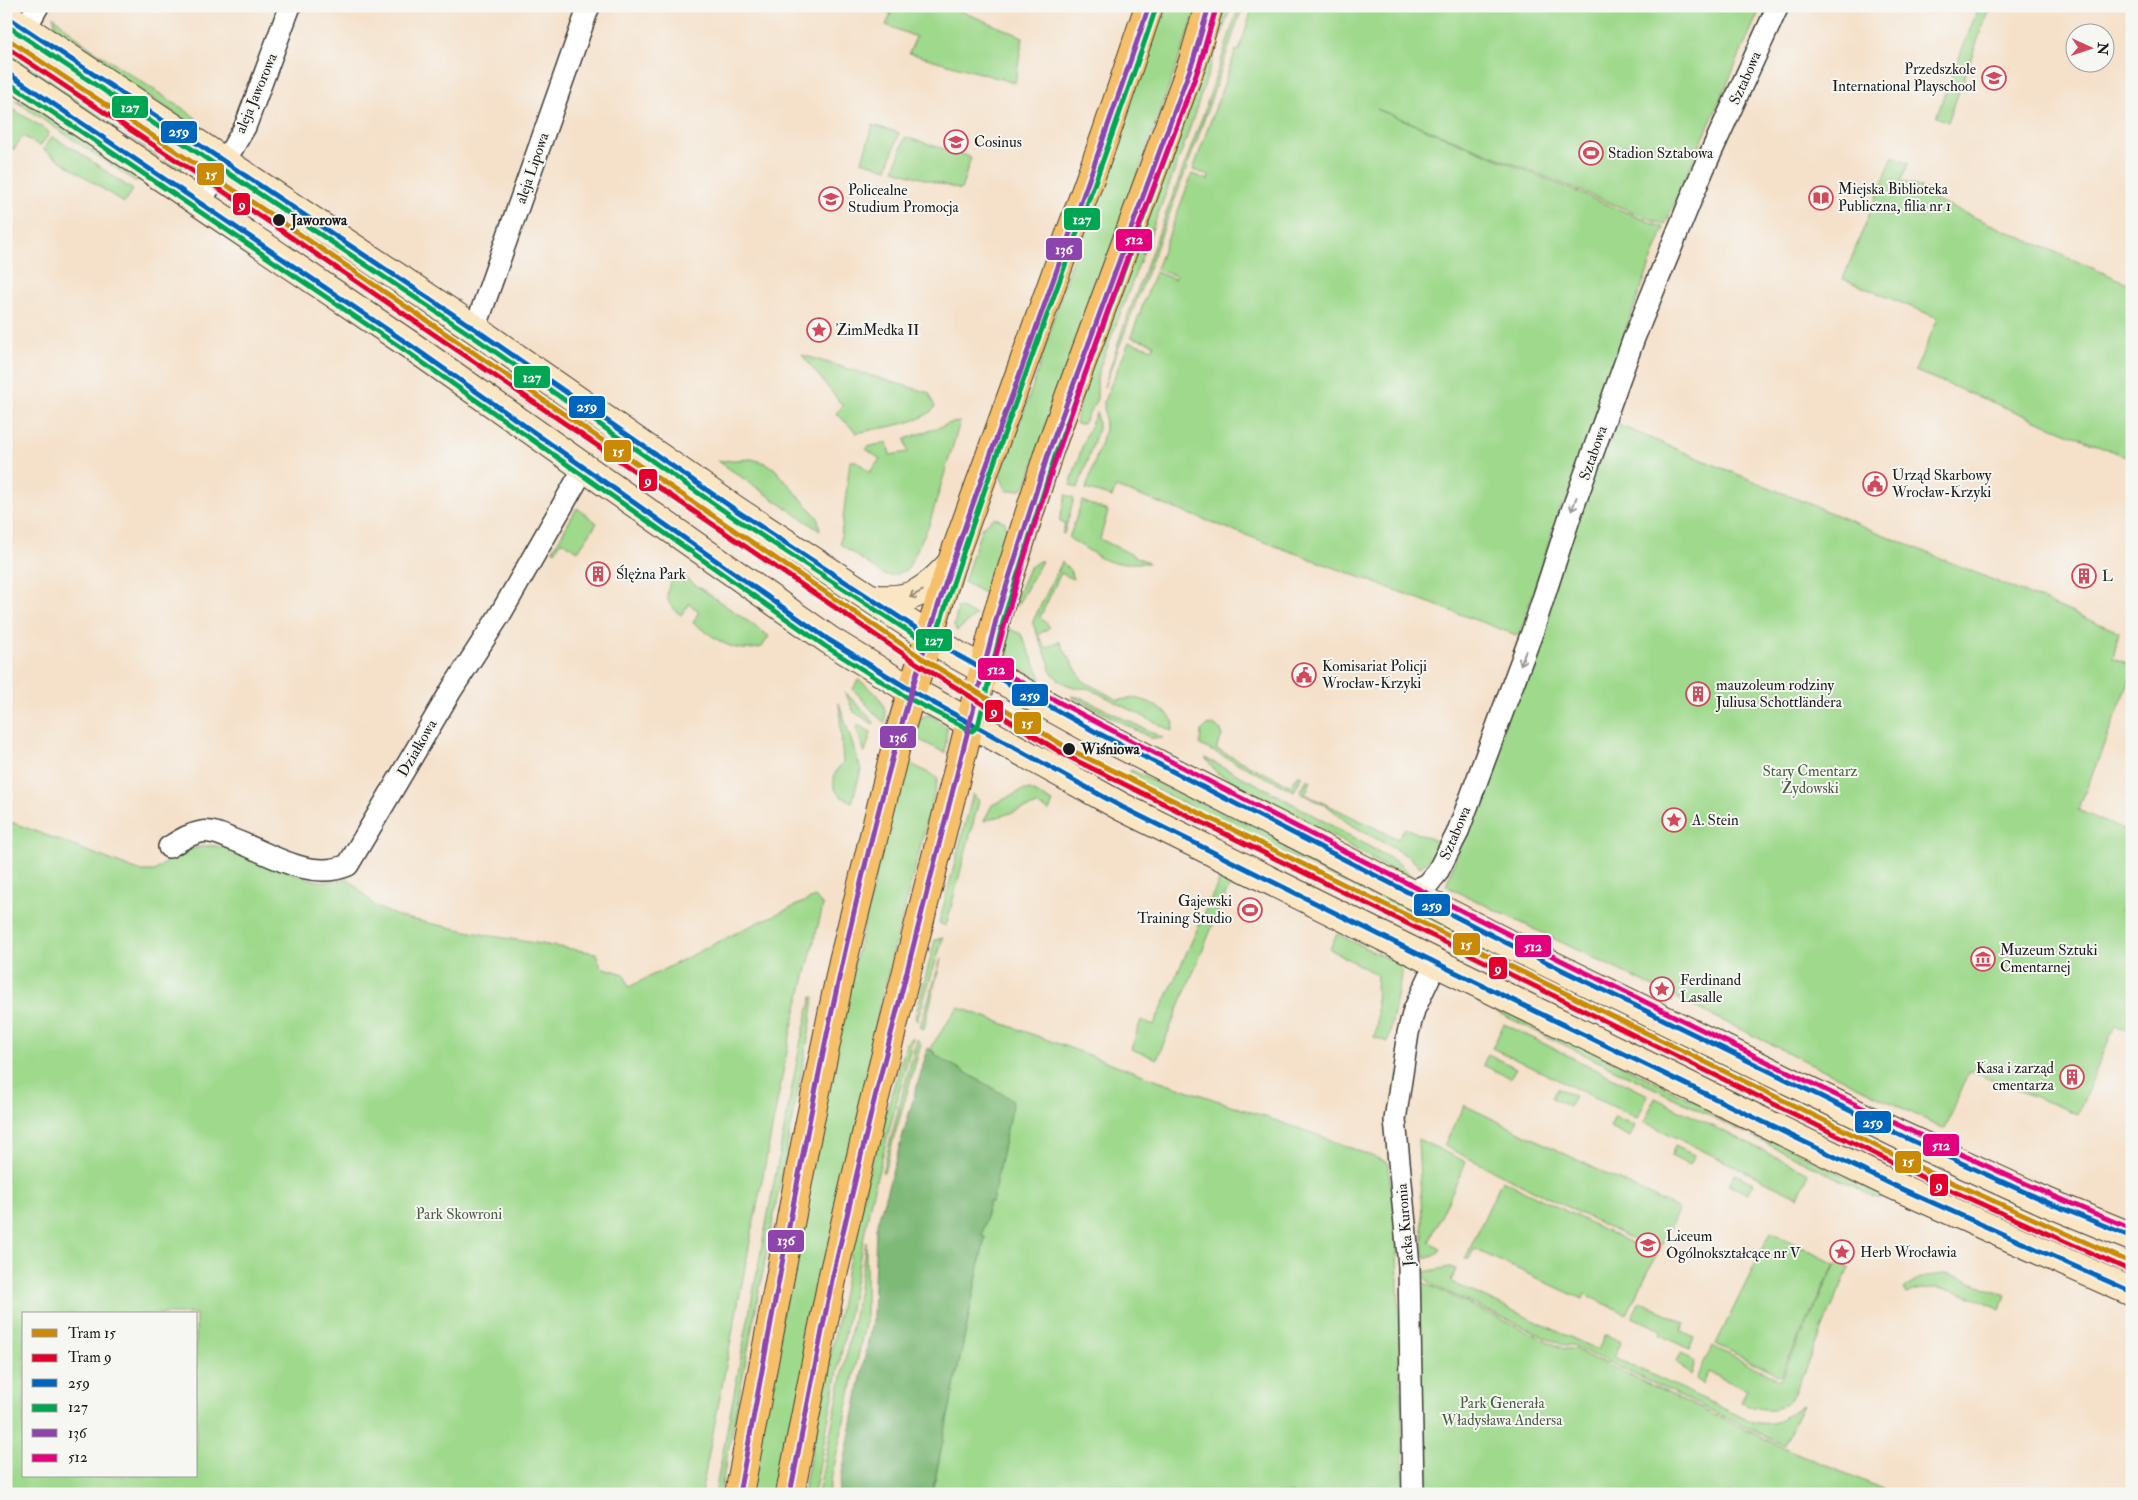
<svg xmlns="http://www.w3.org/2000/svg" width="2138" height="1500" viewBox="0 0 2138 1500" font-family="'IM FELL Double Pica',serif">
  <rect width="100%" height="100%" fill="#f6f6f2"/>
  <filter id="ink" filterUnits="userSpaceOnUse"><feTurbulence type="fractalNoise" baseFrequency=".02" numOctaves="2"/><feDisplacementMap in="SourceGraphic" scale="10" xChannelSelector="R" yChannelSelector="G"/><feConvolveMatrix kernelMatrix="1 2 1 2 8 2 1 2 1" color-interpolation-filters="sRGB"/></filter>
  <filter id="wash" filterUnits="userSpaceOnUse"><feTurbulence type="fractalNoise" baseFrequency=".0096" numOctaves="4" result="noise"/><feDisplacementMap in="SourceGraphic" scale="20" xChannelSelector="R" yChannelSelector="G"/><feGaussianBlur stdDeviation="1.12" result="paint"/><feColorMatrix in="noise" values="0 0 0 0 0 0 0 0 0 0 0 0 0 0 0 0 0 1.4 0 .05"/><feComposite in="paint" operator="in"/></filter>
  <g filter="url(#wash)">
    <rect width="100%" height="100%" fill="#f5e1ca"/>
    <path fill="#9fd98c" stroke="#5e7a54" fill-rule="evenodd" d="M876,6H949L1023,37L1015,83L909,53L916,37L886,25L891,14Z
      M1162,6H1198L1026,485L1020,490L1007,491L1000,476L1034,383L1065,280Z
      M1221,6H1231L1183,148L1100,367L1097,379V399L1083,424H1076L1080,398Z
      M1239,6H1243L1196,143L1104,387L1122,331L1203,115Z
      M1253,6L1761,7L1665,225L1377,109L1664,228C1629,319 1595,410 1567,503L1561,505L1519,636L1116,487L1112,497L1086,489L1105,430L1104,401L1129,342L1153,349L1154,344L1131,337L1155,272L1175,279L1176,276L1156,269L1192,174L1208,180L1209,175L1193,170L1236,50L1239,51Z
      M1979,6H1990L1948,122L1936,117Z
      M53,16L87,46L185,110L196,118V121L193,125L68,43L57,31Z
      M6,32L192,153L191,160L189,158L180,171L53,87L6,59Z
      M14,100L28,103L143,179L135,181Z
      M6,108H11L48,131L49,134L40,146L23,136L14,149L6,148Z
      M873,125L899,133L887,169L862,161Z
      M52,137L77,151L133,190L124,203L43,149Z
      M905,137L971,157L961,190L894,170Z
      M1893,156L1909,163L1901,180L1928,191L1927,197L2132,285V459L1915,371L1938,318L1843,279Z
      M236,183L253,192L237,217C227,206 222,192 236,183Z
      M802,355L929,393L935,407C924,424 876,428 857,433L836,413L843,406Z
      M1097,412L1098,429L1078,488L1070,485L1086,435Z
      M960,422L929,525L907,570L893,575H884L840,544L850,461H856L870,472L880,459L866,449L868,447L887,442L890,455L908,452L905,439L951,423Z
      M1611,422L2119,632L2113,658L2132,665V675L2078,810L2132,834V884L2120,910L2132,916V1032L2115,1025L2078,1114L1969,1071L1945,1129L1446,886Z
      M752,459L768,464L775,469L818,518L820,531L718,461Z
      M1066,495L1074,498L1064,534L1062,533L1065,524L1059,521Z
      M1082,501L1108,511L1100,539L1149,563H1115L1102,559L1069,538Z
      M577,508L597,523L578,551L562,541L555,551L553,550Z
      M994,518L1004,521L1011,535L990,596L964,582L982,527Z
      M1039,561H1042L1017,606L1013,605L1029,568Z
      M1062,562L1070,570L1073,579L1061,573L1040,617L1050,627L1038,635L1046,648L1059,641L1083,681L1118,700L1135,698L1149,702L1168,714L1174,723L1172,731L1088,688C1073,690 1055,681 1049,668L1050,665L1033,624V621Z
      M684,577L769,636L762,647C731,655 718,639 693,623L699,611L689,604L681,615C668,605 663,597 671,582Z
      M958,607L976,615L957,631L954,626Z
      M1007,628L1021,634L1041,678L1039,679C1015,665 1003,658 1007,628Z
      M858,680C873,689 889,703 885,723L876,715L853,689Z
      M845,692L874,722L873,724L854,712Z
      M1071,696L1082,698L1163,738H1151Z
      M839,703L861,770L852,802L840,796C829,784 834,772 843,762Z
      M927,715H931L947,727L945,753L912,736L920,718Z
      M858,725L871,732L865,753L856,728Z
      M1213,725L1221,730L1222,736L1216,749L1291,786L1298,775L1302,776L1294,791L1200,745L1201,731L1207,726Z
      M1205,758L1270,791L1397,862L1414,878L1383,866L1310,822L1217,773Z
      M904,760L938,778L879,1008L865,1090L779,1494H748L832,1055Z
      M1131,770L1173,791L1261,829L1487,943L1483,951L1128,776Z
      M1307,779L1311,781L1305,794L1398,839L1405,828L1441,843L1440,851L1420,867L1409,857L1348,823L1330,808L1300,793Z
      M1023,790H1030L1053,802L1049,811L1038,805L984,821L992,805Z
      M973,794L979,801L946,926L939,923Z
      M6,820L139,871H155C215,818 252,863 314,880C324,883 338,880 349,879L376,907L400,917L486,935L596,953L601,967L624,974L629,987L748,927L815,897L823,906L791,1031L701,1494H6ZM24,1314H196V1476H24Z
      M1223,872L1233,877L1157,1059L1131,1049L1141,1020L1154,1025Z
      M1337,934L1403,966L1388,1042L1374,1037C1381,1014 1374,999 1377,975L1330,949Z
      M943,938L917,1021L915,1017L935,940Z
      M941,959L924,1029L920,1027Z
      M1481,996L1747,1127L1746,1133L1478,1003Z
      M812,997H814L810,1028L720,1494H715L801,1040Z
      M958,1007L1146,1076L1315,1134L1387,1162L1396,1215L1404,1494H932L985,1237L981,1236L989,1202L992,1203L939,1057L930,1048Z
      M1504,1024L1648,1095L1637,1118L1492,1048Z
      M913,1038L871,1200L814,1494H803L853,1242L871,1163L907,1042Z
      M917,1039L921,1044L884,1172H882Z
      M1488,1054L1516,1068L1510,1078L1483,1065Z
      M1557,1088L1575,1096L1569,1107L1552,1098Z
      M1655,1098L1809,1173L1798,1197L1644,1122Z
      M1464,1105L1679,1209L1658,1252L1444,1146Z
      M1615,1116L1635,1126L1630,1137L1610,1127Z
      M1757,1132L1880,1194L1879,1199L1753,1137Z
      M1418,1139L1466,1162L1429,1242L1441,1248C1438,1256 1432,1258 1424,1257Z
      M1675,1146L1694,1155L1689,1165L1671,1156Z
      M1734,1174L1754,1183L1748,1194L1729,1185Z
      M1502,1180L1656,1255L1627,1314L1584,1294L1582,1299L1474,1249L1469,1259H1465Z
      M1771,1232L1835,1264L1780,1376L1716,1344Z
      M866,1242V1320L828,1494H818L856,1307Z
      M1837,1262L1849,1268L1794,1394C1781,1415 1761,1411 1741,1402L1747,1390L1708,1372L1703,1384L1696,1379L1712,1346L1780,1380Z
      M1450,1267L1456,1269L1451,1282L1598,1350L1605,1335L1620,1340L1621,1343L1614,1357L1750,1421C1773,1428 1787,1419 1803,1404L1784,1445L1572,1345L1565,1346L1434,1286L1424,1277V1272Z
      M1945,1274L1956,1276L2006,1296L2001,1309C1969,1295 1940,1279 1906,1294L1904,1290C1915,1279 1929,1275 1945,1274Z
      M1418,1280L1564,1349H1574L1787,1449L1895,1494H1420Z
      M1640,1301L1685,1323L1681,1331L1694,1338L1689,1349L1660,1335L1662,1330L1632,1317Z
      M1681,1353L1695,1362L1691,1375L1677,1362Z"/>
    <path fill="#7fb978" stroke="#4e6a4a" d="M928,1048L939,1057L1013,1100L992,1203L989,1202L982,1236L985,1237L932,1494H838L873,1316L876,1228Z"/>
  </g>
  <g filter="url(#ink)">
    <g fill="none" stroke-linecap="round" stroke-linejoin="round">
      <g stroke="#3d3a36" stroke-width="24">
        <path id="minor" d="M25,29L38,6
          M200,203L245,127L290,6
          M475,329L589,6
          M169,847C179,841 189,834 201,832C211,830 222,835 231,839C268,852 309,882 348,865L452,689L501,613L584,468
          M1409,893L1428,884L1437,873L1457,834L1533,630L1570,516L1634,338L1703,170L1778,6
          M1413,1494L1409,1266L1395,1120L1408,1033L1414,1010L1436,963"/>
      </g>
      <g stroke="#3d3a36" stroke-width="30">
        <path id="secondary" d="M6,16L475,329L737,511L957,655L1094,731L1505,942L1902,1136L2049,1203L2132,1237
          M6,72L413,347L829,640L912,691L1122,807L1424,957L1891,1184L2132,1292
          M871,598C910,604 926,591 951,564"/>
      </g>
      <g stroke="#3d3a36" stroke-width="30">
        <path id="primary" d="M739,1494L805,1145L843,961L899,734L951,564L1106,134L1149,6
          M790,1494L833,1275L873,1105L997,616L1049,451L1193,61L1209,6"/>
      </g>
      <use href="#minor" stroke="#fff" stroke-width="21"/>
      <use href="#secondary" stroke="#fbe6c4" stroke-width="28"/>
      <use href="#primary" stroke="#f6c06b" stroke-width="28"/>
      <g stroke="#f6f6f2" stroke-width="9">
        <path id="bus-1" d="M6,16L475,329L737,511L957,655L1094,731L1505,942L1902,1136L2049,1203L2132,1237
          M6,72L413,347L829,640L912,691L1122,807L1424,957L1891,1184L2132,1292"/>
      </g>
      <g stroke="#f6f6f2" stroke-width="9">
        <path id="bus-2" d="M6,25L471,335L733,517L928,644L935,639C1002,427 1085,220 1156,8
          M6,81L409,353L825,646L908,698L972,731L978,726L1004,618L1056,453L1200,64L1216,8"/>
      </g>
      <g stroke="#f6f6f2" stroke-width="9">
        <path id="bus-3" d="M739,1494C787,1240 830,983 899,734C932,616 973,502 1015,387C1060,261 1106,134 1149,6
          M790,1494L833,1275L873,1105L997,616L1049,451L1193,61L1209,6"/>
      </g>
      <g stroke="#f6f6f2" stroke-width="9">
        <path id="bus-4" d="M1216,8L1200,64C1125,263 1048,461 993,667C1220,789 1449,906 1680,1019C1829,1092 1978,1166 2132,1229"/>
      </g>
      <use href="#bus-1" stroke="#0065bd" stroke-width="5"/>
      <use href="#bus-2" stroke="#00a651" stroke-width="5"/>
      <use href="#bus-3" stroke="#8e44ad" stroke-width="5"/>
      <use href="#bus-4" stroke="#e5007d" stroke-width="5"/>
      <g stroke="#f6f6f2" stroke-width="9">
        <path id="tram-1" d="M6,38L279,220L922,658L1069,749L1931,1173L2132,1263"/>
      </g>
      <g stroke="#f6f6f2" stroke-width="9">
        <path id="tram-2" d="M6,47L275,226L918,664L1065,755L1928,1180L2129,1270"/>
      </g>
      <use href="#tram-1" stroke="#cb8a06" stroke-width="5"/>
      <use href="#tram-2" stroke="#e4002b" stroke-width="5"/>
    </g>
    <defs><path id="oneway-shaft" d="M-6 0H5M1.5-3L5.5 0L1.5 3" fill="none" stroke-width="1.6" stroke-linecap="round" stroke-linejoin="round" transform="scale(1.25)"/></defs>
    <g stroke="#999">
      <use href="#oneway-shaft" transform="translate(1574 504) rotate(110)"/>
      <use href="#oneway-shaft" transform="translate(1523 658) rotate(110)"/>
    </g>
    <use stroke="#978b78" href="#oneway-shaft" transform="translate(916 594) rotate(153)"/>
  </g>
  <defs>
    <g id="school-ring" transform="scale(1.25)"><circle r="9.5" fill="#f6f6f2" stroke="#d1495b" stroke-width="1.5"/><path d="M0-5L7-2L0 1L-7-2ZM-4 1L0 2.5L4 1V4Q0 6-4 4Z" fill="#d1495b"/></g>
    <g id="university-ring" transform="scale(1.25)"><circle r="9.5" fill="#f6f6f2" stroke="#d1495b" stroke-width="1.5"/><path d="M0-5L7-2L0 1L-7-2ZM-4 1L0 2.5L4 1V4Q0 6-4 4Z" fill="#d1495b"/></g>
    <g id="stadium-ring" transform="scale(1.25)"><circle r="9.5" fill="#f6f6f2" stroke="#d1495b" stroke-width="1.5"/><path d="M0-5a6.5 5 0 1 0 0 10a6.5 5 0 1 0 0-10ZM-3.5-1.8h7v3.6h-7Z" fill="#d1495b"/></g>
    <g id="library-ring" transform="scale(1.25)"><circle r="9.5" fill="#f6f6f2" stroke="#d1495b" stroke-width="1.5"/><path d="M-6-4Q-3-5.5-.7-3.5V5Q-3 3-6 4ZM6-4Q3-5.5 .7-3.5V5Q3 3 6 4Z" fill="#d1495b"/></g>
    <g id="sight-ring" transform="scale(1.25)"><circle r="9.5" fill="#f6f6f2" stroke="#d1495b" stroke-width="1.5"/><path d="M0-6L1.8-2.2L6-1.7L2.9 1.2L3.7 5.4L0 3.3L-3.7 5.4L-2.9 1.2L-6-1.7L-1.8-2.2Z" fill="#d1495b"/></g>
    <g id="civic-ring" transform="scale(1.25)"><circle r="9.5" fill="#f6f6f2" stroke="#d1495b" stroke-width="1.5"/><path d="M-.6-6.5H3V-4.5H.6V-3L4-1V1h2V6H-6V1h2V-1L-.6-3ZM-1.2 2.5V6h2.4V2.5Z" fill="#d1495b"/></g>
    <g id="building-ring" transform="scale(1.25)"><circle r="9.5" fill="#f6f6f2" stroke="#d1495b" stroke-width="1.5"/><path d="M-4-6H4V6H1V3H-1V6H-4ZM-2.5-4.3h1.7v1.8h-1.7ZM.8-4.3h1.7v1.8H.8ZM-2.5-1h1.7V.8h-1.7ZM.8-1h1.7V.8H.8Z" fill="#d1495b"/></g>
    <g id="museum-ring" transform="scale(1.25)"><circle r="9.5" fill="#f6f6f2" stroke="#d1495b" stroke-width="1.5"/><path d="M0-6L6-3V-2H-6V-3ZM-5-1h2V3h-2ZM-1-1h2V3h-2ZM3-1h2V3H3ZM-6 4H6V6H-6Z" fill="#d1495b"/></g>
  </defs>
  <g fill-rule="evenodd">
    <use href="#school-ring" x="1994" y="78"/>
    <use href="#university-ring" x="956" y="142"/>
    <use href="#stadium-ring" x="1591" y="153"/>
    <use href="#library-ring" x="1821" y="198"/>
    <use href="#university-ring" x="831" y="199"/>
    <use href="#sight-ring" x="819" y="330"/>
    <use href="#civic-ring" x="1875" y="484"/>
    <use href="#building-ring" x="598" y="574"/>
    <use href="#building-ring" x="2084" y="576"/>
    <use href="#civic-ring" x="1304" y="675"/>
    <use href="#building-ring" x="1698" y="694"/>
    <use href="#sight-ring" x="1674" y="820"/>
    <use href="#stadium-ring" x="1250" y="910"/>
    <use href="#museum-ring" x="1983" y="959"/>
    <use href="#sight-ring" x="1662" y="989"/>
    <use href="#building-ring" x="2072" y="1077"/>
    <use href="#school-ring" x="1648" y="1245"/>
    <use href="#sight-ring" x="1842" y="1252"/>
  </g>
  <g fill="#1c1c1c" stroke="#f6f6f2" stroke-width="2">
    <circle cx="279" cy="220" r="7"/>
    <circle cx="1069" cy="749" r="7"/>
  </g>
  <g text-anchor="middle" stroke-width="4" stroke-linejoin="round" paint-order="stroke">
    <g font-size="15" fill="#1c1c1c" stroke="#f6f6f2" text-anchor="start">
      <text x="1976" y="74" text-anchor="end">Przedszkole<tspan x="1976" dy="17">International Playschool</tspan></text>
      <text x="974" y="147">Cosinus</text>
      <text x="1608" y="158">Stadion Sztabowa</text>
      <text x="1838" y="194">Miejska Biblioteka<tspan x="1838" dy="17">Publiczna, filia nr 1</tspan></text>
      <text x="848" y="195">Policealne<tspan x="848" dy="17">Studium Promocja</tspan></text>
      <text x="836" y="335">ZimMedka II</text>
      <text x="1892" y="480">Urząd Skarbowy<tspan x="1892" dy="17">Wrocław-Krzyki</tspan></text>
      <text x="616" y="579">Ślężna Park</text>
      <text x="2102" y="581">L</text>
      <text x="1322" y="671">Komisariat Policji<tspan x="1322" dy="17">Wrocław-Krzyki</tspan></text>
      <text x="1716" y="690">mauzoleum rodziny<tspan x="1716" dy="17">Juliusa Schottländera</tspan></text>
      <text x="1692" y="825">A. Stein</text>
      <text x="1232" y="906" text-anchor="end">Gajewski<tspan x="1232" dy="17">Training Studio</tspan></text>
      <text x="2000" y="955">Muzeum Sztuki<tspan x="2000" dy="17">Cmentarnej</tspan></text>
      <text x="1680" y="985">Ferdinand<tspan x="1680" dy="17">Lasalle</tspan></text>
      <text x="2054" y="1073" text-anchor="end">Kasa i zarząd<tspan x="2054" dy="17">cmentarza</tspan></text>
      <text x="1666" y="1241">Liceum<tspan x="1666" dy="17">Ogólnokształcące nr V</tspan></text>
      <text x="1860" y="1257">Herb Wrocławia</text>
    </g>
    <g font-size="15" fill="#1c1c1c" stroke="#f6f6f2">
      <text transform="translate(1745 78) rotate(-66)" y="5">Sztabowa</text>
      <text transform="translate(256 93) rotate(-67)" y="5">aleja Jaworowa</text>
      <text transform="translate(532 168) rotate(-71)" y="5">aleja Lipowa</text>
      <text transform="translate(1593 453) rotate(-71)" y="5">Sztabowa</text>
      <text transform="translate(417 748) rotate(-60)" y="5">Działkowa</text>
      <text transform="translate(1455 833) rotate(-67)" y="5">Sztabowa</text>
      <text transform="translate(1405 1225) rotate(-95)" y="5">Jacka Kuronia</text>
    </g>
    <g font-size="15" font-weight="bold" fill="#1c1c1c" stroke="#f6f6f2" text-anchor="start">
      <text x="291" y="225">Jaworowa</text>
      <text x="1081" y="754">Wiśniowa</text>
    </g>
    <g font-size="15" fill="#4a5e43" stroke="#f6f6f2">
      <text x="1810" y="776">Stary Cmentarz<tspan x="1810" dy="17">Żydowski</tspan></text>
      <text x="459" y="1219">Park Skowroni</text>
      <text x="1502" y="1408">Park Generała<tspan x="1502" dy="17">Władysława Andersa</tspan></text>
    </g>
  </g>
  <g stroke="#f6f6f2" stroke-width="2">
    <rect x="111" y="95" width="38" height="24" rx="5" fill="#00a651"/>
    <rect x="160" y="120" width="38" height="24" rx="5" fill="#0065bd"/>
    <rect x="196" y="162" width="29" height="24" rx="5" fill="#cb8a06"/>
    <rect x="232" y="192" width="19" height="24" rx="5" fill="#e4002b"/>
    <rect x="1063" y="207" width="38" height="24" rx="5" fill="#00a651"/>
    <rect x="1115" y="228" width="38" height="24" rx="5" fill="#e5007d"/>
    <rect x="1045" y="237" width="38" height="24" rx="5" fill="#8e44ad"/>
    <rect x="513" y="365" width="38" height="24" rx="5" fill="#00a651"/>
    <rect x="568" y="395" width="38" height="24" rx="5" fill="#0065bd"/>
    <rect x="603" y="439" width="29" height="24" rx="5" fill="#cb8a06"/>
    <rect x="638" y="468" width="20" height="24" rx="5" fill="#e4002b"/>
    <rect x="915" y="628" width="38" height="24" rx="5" fill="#00a651"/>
    <rect x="977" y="657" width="38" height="24" rx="5" fill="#e5007d"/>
    <rect x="1011" y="683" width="38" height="24" rx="5" fill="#0065bd"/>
    <rect x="984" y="699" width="20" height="24" rx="5" fill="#e4002b"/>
    <rect x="1013" y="711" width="29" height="24" rx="5" fill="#cb8a06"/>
    <rect x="879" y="725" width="38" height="24" rx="5" fill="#8e44ad"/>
    <rect x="1413" y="893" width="38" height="24" rx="5" fill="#0065bd"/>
    <rect x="1452" y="932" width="29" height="24" rx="5" fill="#cb8a06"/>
    <rect x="1514" y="934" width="38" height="24" rx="5" fill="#e5007d"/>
    <rect x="1488" y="956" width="20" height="24" rx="5" fill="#e4002b"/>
    <rect x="1854" y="1110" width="38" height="24" rx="5" fill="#0065bd"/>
    <rect x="1922" y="1133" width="38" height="24" rx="5" fill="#e5007d"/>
    <rect x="1894" y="1150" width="28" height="24" rx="5" fill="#cb8a06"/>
    <rect x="1929" y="1173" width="20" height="24" rx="5" fill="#e4002b"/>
    <rect x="767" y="1229" width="38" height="24" rx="5" fill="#8e44ad"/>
  </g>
  <g font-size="14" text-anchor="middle" font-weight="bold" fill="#fff">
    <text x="130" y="112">127</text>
    <text x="179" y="136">259</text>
    <text x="211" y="179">15</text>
    <text x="242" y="209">9</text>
    <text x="1082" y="224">127</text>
    <text x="1134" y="244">512</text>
    <text x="1064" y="254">136</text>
    <text x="532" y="382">127</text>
    <text x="587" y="411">259</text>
    <text x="618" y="456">15</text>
    <text x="648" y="485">9</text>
    <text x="934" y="645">127</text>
    <text x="996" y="674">512</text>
    <text x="1030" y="700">259</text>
    <text x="994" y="716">9</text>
    <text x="1027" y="728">15</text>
    <text x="898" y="742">136</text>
    <text x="1432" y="910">259</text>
    <text x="1466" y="949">15</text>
    <text x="1533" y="951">512</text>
    <text x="1498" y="973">9</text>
    <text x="1873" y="1127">259</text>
    <text x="1941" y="1150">512</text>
    <text x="1908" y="1166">15</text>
    <text x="1939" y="1190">9</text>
    <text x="786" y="1245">136</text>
  </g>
  <rect width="2138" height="1500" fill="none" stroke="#f6f6f2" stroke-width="25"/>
  <rect x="22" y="1312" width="175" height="165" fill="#f6f6f2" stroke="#9f9f9c"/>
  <rect x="32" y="1329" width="25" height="8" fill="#cb8a06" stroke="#9f9f9c"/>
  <text x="68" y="1338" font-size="15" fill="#1c1c1c">Tram 15</text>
  <rect x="32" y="1354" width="25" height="8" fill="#e4002b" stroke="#9f9f9c"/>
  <text x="68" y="1362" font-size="15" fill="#1c1c1c">Tram 9</text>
  <rect x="32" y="1379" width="25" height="8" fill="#0065bd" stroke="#9f9f9c"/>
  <text x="68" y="1388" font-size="15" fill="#1c1c1c">259</text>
  <rect x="32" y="1404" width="25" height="8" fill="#00a651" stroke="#9f9f9c"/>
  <text x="68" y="1412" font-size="15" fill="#1c1c1c">127</text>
  <rect x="32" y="1429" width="25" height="8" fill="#8e44ad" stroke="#9f9f9c"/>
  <text x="68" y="1438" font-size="15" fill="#1c1c1c">136</text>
  <rect x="32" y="1454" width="25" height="8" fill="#e5007d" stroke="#9f9f9c"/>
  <text x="68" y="1462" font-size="15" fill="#1c1c1c">512</text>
  <g transform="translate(2090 48) rotate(93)"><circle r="24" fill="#f6f6f2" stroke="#9f9f9c"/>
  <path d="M0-4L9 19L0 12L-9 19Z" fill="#d1495b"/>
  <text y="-8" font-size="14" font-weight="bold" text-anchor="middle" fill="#1c1c1c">N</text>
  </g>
</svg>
